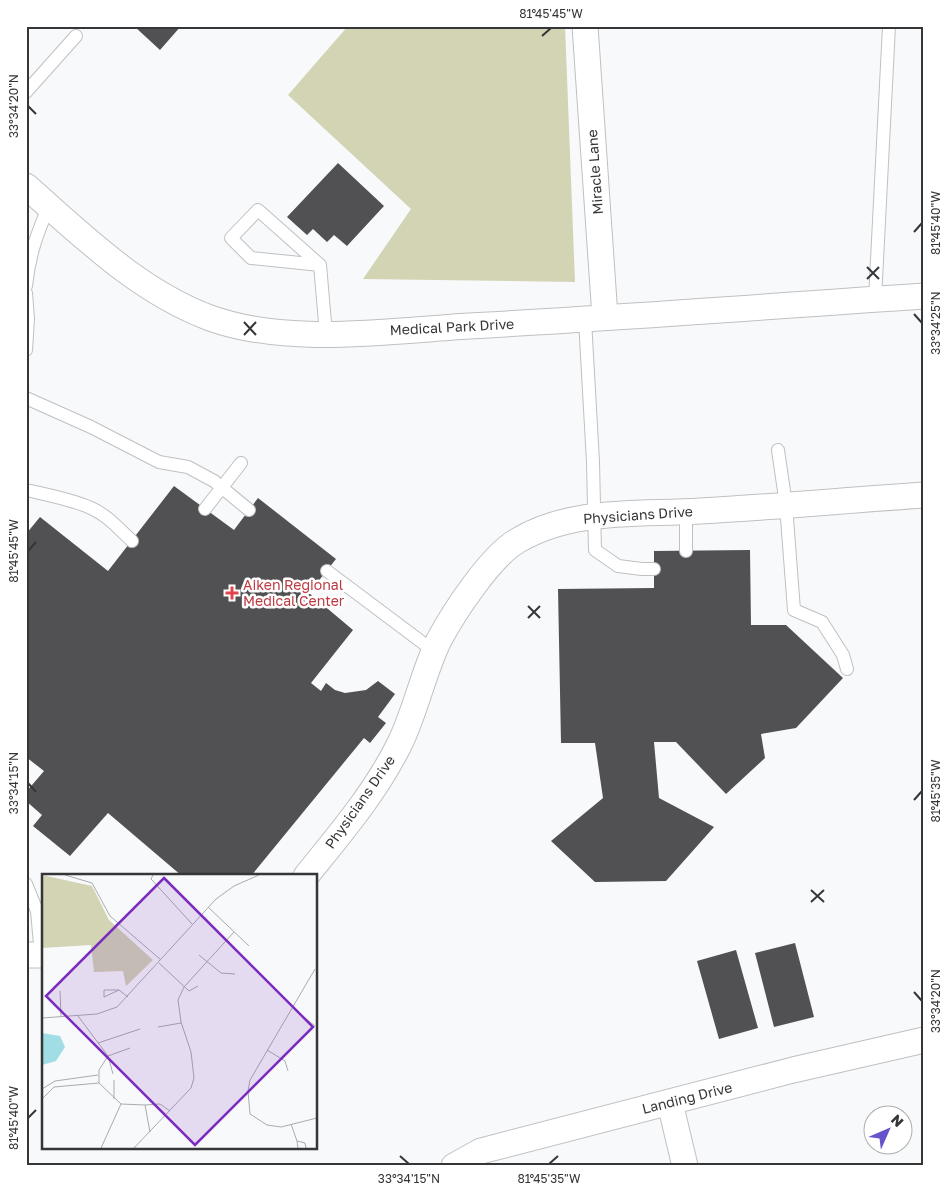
<svg xmlns="http://www.w3.org/2000/svg" width="950" height="1192" viewBox="0 0 950 1192" font-family="'Golos Text',sans-serif">
  <rect width="100%" height="100%" fill="#f8f9fb"/>
  <path fill="#d2d4b3" d="M348,26H565L575,282L363,279L411,209L288,95Z"/>
  <path fill="#515153" d="M134,26H181L160,50Z
    M338,163L384,206L347,246L334,235L327,242L313,229L307,235L287,217Z
    M174,486L234,530L258,498L336,559L309,593L353,630L311,683L321,691L326,683L335,690L345,693L366,690L378,681L395,694L378,717L386,723L370,743L364,738L251,876H182L108,813L70,856L33,826L42,815L26,801V792L44,771L26,757V534L40,517L108,571Z
    M750,550L751,625H786L843,678L796,728L761,734L765,758L726,794L676,742H654L659,798L714,827L666,881L595,882L551,841L603,798L595,743H561L558,589L654,588V551Z
    M795,943L814,1017L774,1027L755,953Z
    M736,950L758,1028L719,1039L697,961Z"/>
  <g fill="none" stroke-linecap="round" stroke-linejoin="round">
    <g stroke="#bfc0c3" stroke-width="14">
      <path id="service" d="M26,92L76,36
        M320,265L251,258L231,238L258,210L320,265L326,334
        M26,286C29,256 37,233 49,206
        M26,293L28,319L26,350
        M875,299L889,26
        M585,320L593,462L595,550L618,566L642,569H654
        M26,398L91,427L159,462L188,467L214,481L249,510
        M778,450L786,505L794,610L822,622L843,655L847,669
        M26,490C48,495 71,499 91,508C107,515 119,529 132,541
        M205,509L241,463
        M686,512V551
        M327,571L435,652
        M26,884L37,911L41,955"/>
    </g>
    <g stroke="#bfc0c3" stroke-width="27">
      <path id="minor" d="M585,26L605,317
        M26,186C83,236 138,291 210,318C288,346 387,331 469,326C621,318 772,306 924,296
        M306,876C340,834 376,792 400,743C416,710 423,673 439,640C454,612 490,557 517,541C571,508 639,515 700,511C775,507 849,500 924,495
        M26,955H44
        M670,1103L685,1166
        M454,1166L481,1151L793,1070L924,1040"/>
    </g>
    <use href="#service" stroke="#fff" stroke-width="12"/>
    <use href="#minor" stroke="#fff" stroke-width="25"/>
  </g>
  <path fill="none" stroke="#353637" stroke-width="2" d="M542,36L551,28M28,106L36,114M914,232L922,223M867,267L879,279M867,279L879,267M914,314L922,323M244,322L256,335M244,335L256,322M28,551L36,542M528,606L540,618M528,618L540,606M28,783L36,792M914,800L922,791M811,890L824,902M811,902L824,890M914,992L922,1001M28,1118L36,1110M400,1156L409,1164M549,1164L558,1156"/>
  <path fill="#e0444e" stroke="#fff" stroke-width="2" d="M229.5 585.5h5v5h5v5h-5v5h-5v-5h-5v-5h5z"/>
  <g text-anchor="middle" stroke-width="5" stroke-linejoin="round" paint-order="stroke">
    <g font-size="14" fill="#353637" stroke="#fff">
      <text transform="translate(595 172) rotate(-94)" y="5">Miracle Lane</text>
      <text transform="translate(452 327) rotate(-3)" y="5">Medical Park Drive</text>
      <text transform="translate(638 515) rotate(-4)" y="5">Physicians Drive</text>
      <text transform="translate(360 802) rotate(-55)" y="5">Physicians Drive</text>
      <text transform="translate(687 1098) rotate(-14)" y="5">Landing Drive</text>
    </g>
    <g font-size="14" fill="#be3a42" stroke="#fff" text-anchor="start">
      <text x="243" y="590">Aiken Regional<tspan x="243" dy="16">Medical Center</tspan></text>
    </g>
  </g>
  <g transform="translate(42 874)">
    <rect width="275" height="275" fill="#f8f9fb"/>
    <path d="M0,1L50,12L67,46L111,86L84,112L81,97L52,98L49,71L0,74Z" fill="#d2d4b3"/>
    <path d="M0,159L18,162L23,173L14,187L0,191Z" fill="#a1dde4"/>
    <path fill="none" stroke="#aaabad" stroke-width="1" d="M23,1L50,9L68,42L119,86M111,1L109,5L150,50M166,33L207,72M157,81L179,99L193,100M117,89L147,117L156,112M273,95L208,206L206,217L208,240L225,251L239,253L275,244M77,116L62,123V116H77L86,123M18,117L19,143M251,134L273,152M36,142L66,182L57,196V209L79,230L59,274M0,144L55,140L75,133L174,25L192,12L217,1M116,153L139,149M56,169L98,155M225,176L243,187L246,197M71,200L66,182L88,174M72,206V225M0,215L13,207L56,201M0,225L12,213L57,209M79,230L103,231M249,250L255,267M108,258L103,231L118,230L128,237M92,274L149,214L152,204L149,178L139,148L136,126L142,113L192,58M256,274L255,267L263,269L264,274"/>
    <path fill="#7b2cbf" fill-opacity="0.15" stroke="#7b2cbf" stroke-width="2.5" d="M122,4L271,153L153,271L4,122Z"/>
    <rect width="275" height="275" fill="none" stroke="#353637" stroke-width="2.5"/>
  </g>
  <rect width="950" height="1192" fill="none" stroke="#ffffff" stroke-width="55"/>
  <g transform="translate(888 1130) rotate(45)"><circle r="24" fill="#ffffff" stroke="#aeafaf"/>
  <path d="M0-4L9 19L0 12L-9 19Z" fill="#6853cd"/>
  <text y="-8" font-size="14" font-weight="bold" text-anchor="middle" fill="#353637">N</text>
  </g>
  <rect x="28" y="28" width="894" height="1136" fill="none" stroke="#353637" stroke-width="2"/>
  <g font-size="12" text-anchor="middle" fill="#353637">
    <text x="551" y="18">81°45'45"W</text>
    <text transform="translate(14 106) rotate(-90)" y="4">33°34'20"N</text>
    <text transform="translate(936 223) rotate(-90)" y="4">81°45'40"W</text>
    <text transform="translate(936 323) rotate(-90)" y="4">33°34'25"N</text>
    <text transform="translate(14 551) rotate(-90)" y="4">81°45'45"W</text>
    <text transform="translate(14 783) rotate(-90)" y="4">33°34'15"N</text>
    <text transform="translate(936 791) rotate(-90)" y="4">81°45'35"W</text>
    <text transform="translate(936 1001) rotate(-90)" y="4">33°34'20"N</text>
    <text transform="translate(14 1118) rotate(-90)" y="4">81°45'40"W</text>
    <text x="409" y="1183">33°34'15"N</text>
    <text x="549" y="1183">81°45'35"W</text>
  </g>
</svg>
